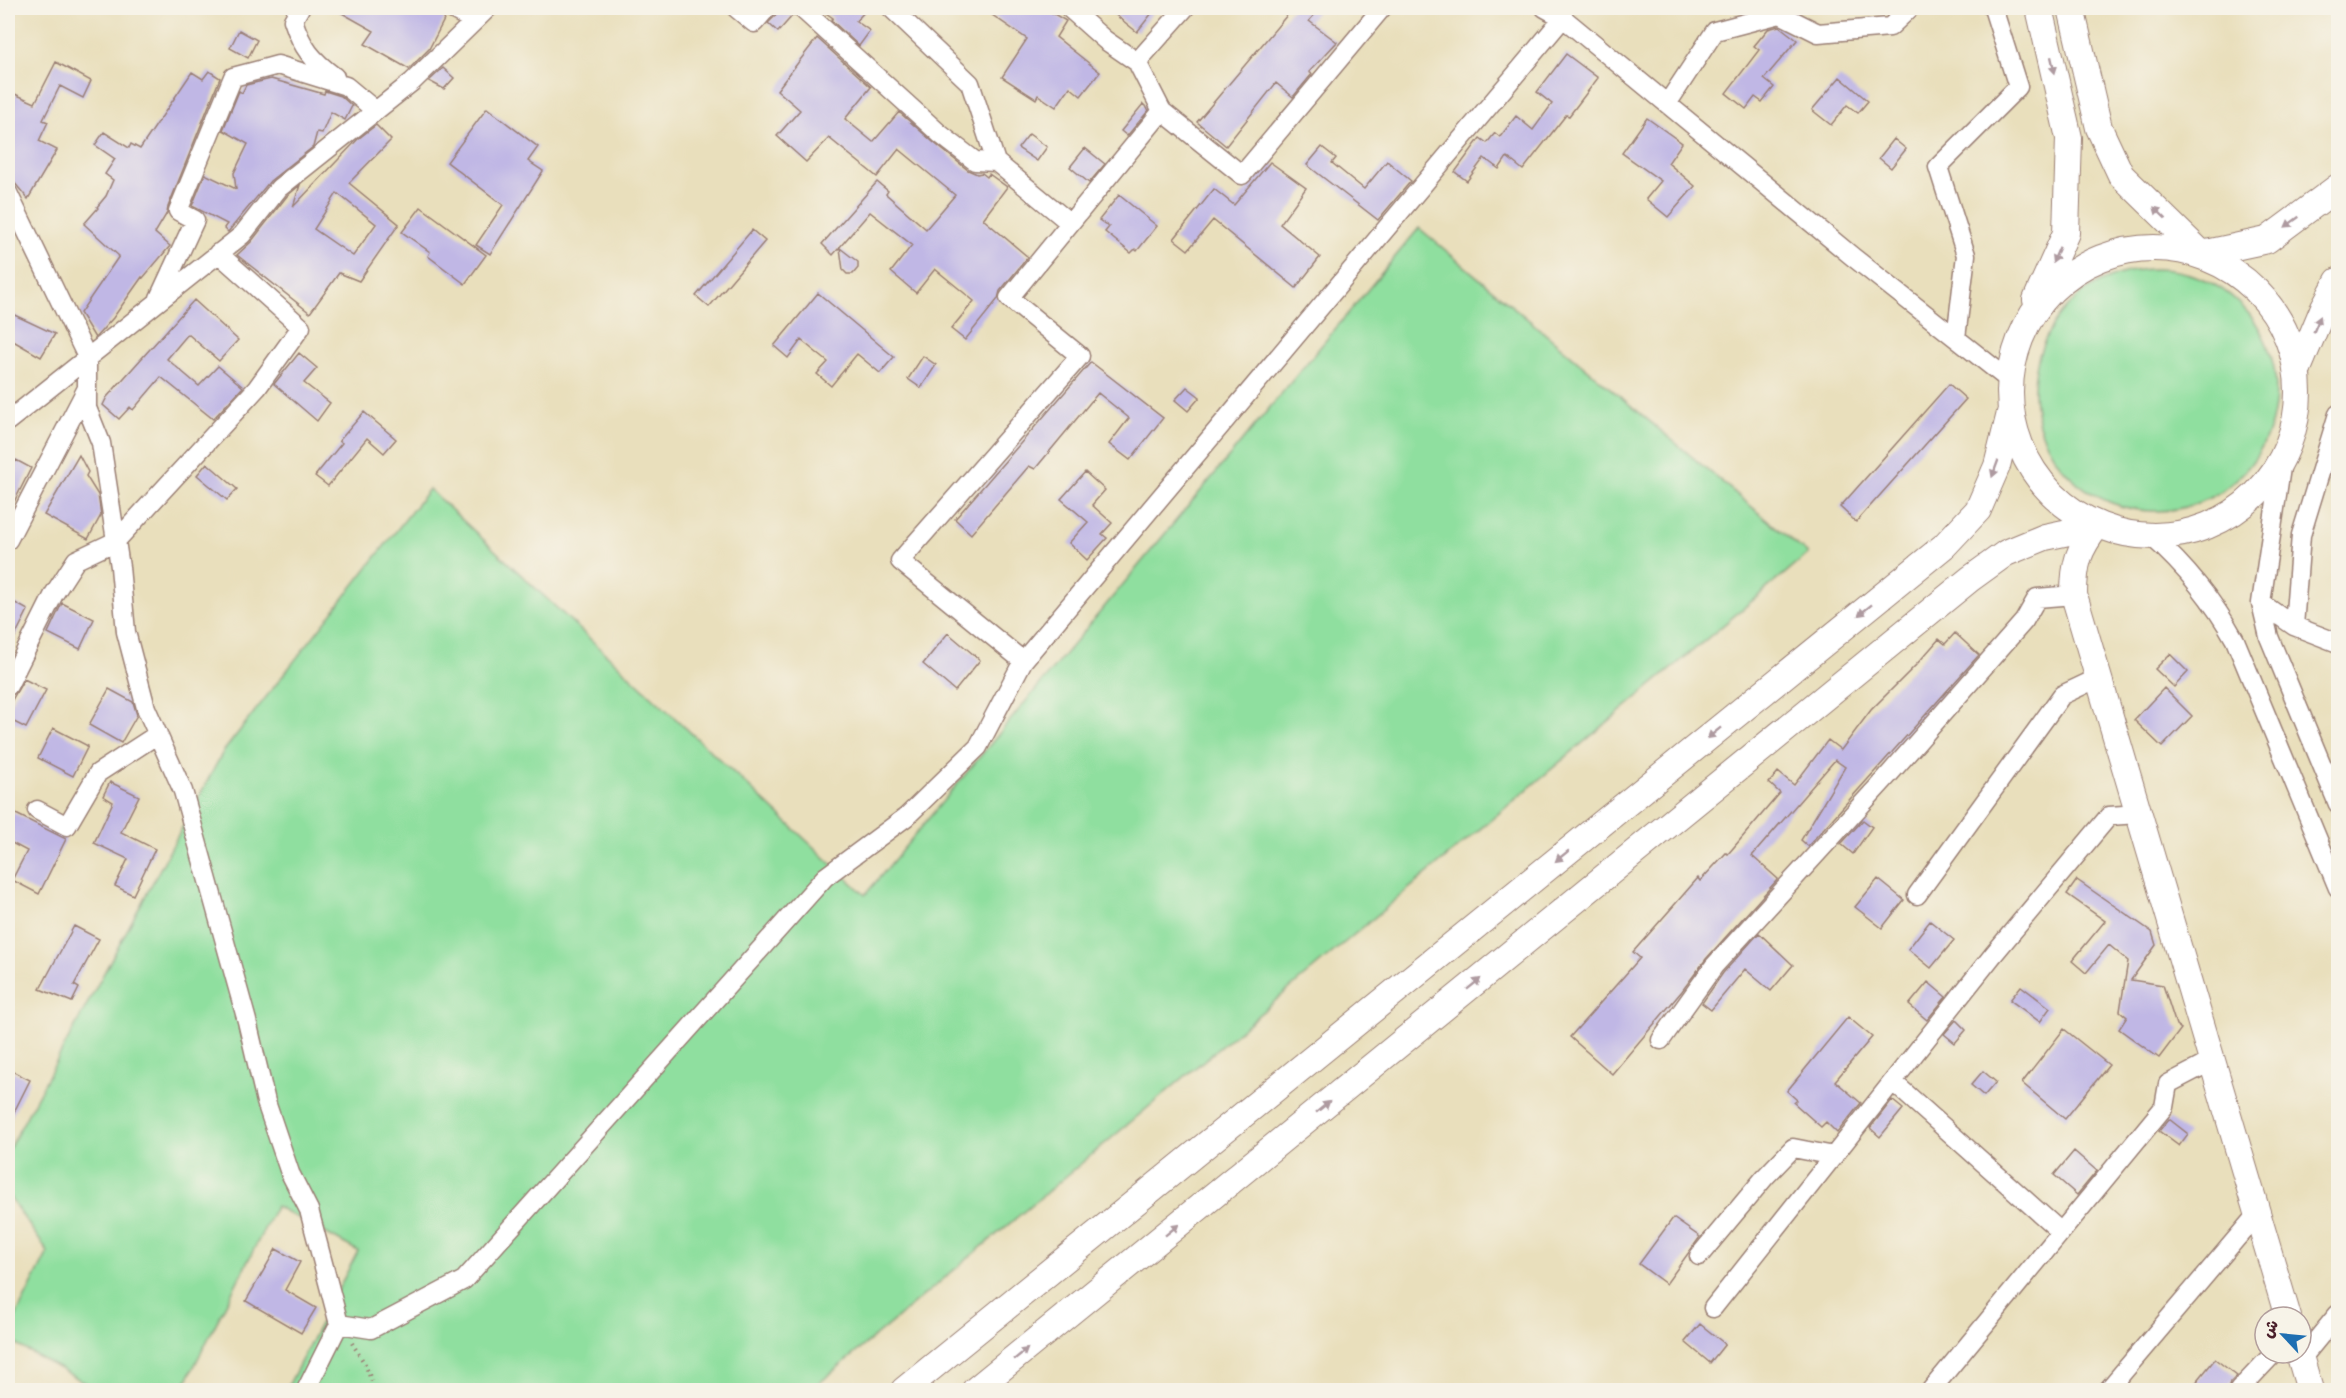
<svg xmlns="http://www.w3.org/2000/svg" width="2346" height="1398" viewBox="0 0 2346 1398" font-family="Kalam,'Playpen Sans Arabic',sans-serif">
  <rect width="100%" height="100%" fill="#f7f3e8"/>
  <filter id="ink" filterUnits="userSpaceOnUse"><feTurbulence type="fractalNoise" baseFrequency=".0167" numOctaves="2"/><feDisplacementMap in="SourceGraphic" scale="12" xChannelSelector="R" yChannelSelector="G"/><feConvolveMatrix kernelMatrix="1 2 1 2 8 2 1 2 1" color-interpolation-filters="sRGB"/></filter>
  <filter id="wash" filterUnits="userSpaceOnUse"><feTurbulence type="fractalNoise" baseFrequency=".008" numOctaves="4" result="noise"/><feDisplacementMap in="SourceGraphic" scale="24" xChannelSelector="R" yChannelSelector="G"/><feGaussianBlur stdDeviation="1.35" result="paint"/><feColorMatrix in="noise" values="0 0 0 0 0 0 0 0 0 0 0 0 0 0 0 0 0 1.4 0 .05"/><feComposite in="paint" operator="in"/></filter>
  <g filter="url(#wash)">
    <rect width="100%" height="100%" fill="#e9dfbc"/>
    <path fill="#8fdf9f" stroke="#6c7f65" stroke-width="1.5" d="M1419,228L1808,554L811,1390H286L358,1251L276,1206L182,1390H98L8,1340V1332L48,1252L8,1195V1151L223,752L429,489L865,895Z
      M2034 390a121 121 0 1 1 242 0a121 121 0 1 1-242 0Z"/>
    <g id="blocks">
      <path fill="#c0b7e5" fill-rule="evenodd" d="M333,8H439L440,13L445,18L429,49L409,69L365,44L374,31Z
        M778,8H790L793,15L778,32L768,23L776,15Z
        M819,8H868L856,21L870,31L859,46L831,20L833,18Z
        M982,8H1044L1066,21L1056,37L1100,72L1081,96L1070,87L1056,107L1038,95L1036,99L1002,77L1027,39Z
        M1107,8H1156L1137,32Z
        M1293,8H1320L1309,21L1337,42L1309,72L1312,74L1293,97L1276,83L1226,146L1197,122Z
        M1779,26L1797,40L1764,79L1774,87L1762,102L1755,97L1746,109L1726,93L1759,50L1754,46L1768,29Z
        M239,30L257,40L248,58L230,48Z
        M817,38L871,87L845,119L873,142L899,112L933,142L968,170L977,174L982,173L987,177L989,174L1007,187L983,219L1028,257L1000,291L998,299L965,340L951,329L974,301L935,269L916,293L891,272L912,245L870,212L833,255L822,244L877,182L888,191L886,194L926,229L955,195L899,149L877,177L829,138L806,162L777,136L800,110L777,90Z
        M1566,54L1598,78L1569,116L1566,115L1523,170L1507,157L1499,169L1484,158L1467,181L1455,172L1480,138L1487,143L1495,133L1500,137L1516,116L1533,130L1552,104L1537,92Z
        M56,62L91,81L83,98L60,86L43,120L48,122L39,141L57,150L28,199L8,175V91L35,103Z
        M443,68L454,78L444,89L429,81Z
        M209,71L220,78L168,207L167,213L155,233L170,246L143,278L142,277L113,318L95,338L80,313L119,256L84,224L98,208L97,207L106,196L113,180L105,174L115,159L95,145L104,132L129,148L131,144L140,149L192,72L203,79Z
        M1840,77L1868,101L1858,113L1847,105L1831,125L1812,110Z
        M271,79L324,94L325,91L341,96L352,106L345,120L331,112L322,133L317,132L313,147L270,181L228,232L224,228L227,224L192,206L205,174L236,189L234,173L248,144L223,130L239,91L242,93L246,85Z
        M1143,104L1149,110L1127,136L1121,131Z
        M487,108L538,147L528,161L543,171L490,254L476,245L503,205L447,162Z
        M1647,118L1682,143L1668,163L1695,186L1668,217L1646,199L1661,181L1622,153Z
        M376,125L391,140L349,183L399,224L359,281L339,273L310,313L237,255L251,242L287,196L300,185L293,207L358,139ZM337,193L376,224L353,256L314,229Z
        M1029,134L1047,147L1037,161L1018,148Z
        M1894,139L1906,149L1891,168L1879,158Z
        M1322,147L1336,158L1332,163L1364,189L1387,161L1411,181L1378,220L1307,165Z
        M1085,148L1105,164L1089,183L1070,167Z
        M1270,162L1306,188L1280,224L1320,257L1296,288L1213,220L1188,250L1174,239L1214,189L1234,205Z
        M1119,195L1157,226L1137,251L1135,249L1131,253L1105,232L1109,227L1099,220Z
        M421,207L486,255L465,284L428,256L430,252L402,232Z
        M752,230L765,241L709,307L696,296Z
        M840,248L858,262V268L853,274H847L843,270Z
        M818,293L894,357L880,373L857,354L831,386L817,374L828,362L801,340L788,358L774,346Z
        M194,300L238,340L219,361L188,334L167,359L199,386L218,366L243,387L213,419L161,377L133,410L130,407L119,419L103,405L107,397Z
        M8,312L55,334L41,357L8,338Z
        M299,353L317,368L304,383L330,403L317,421L274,384Z
        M923,356L936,365L921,388L908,379Z
        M1091,362L1163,418L1130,460L1109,444L1129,418L1098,393L1035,469L1029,466L971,534L955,519Z
        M1949,384L1966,399L1856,522L1840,507Z
        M1187,387L1200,397L1188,411L1175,400Z
        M364,412L396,439L384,453L367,438L328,486L315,476L342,443L339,441Z
        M79,455L88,472L86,476L98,495L101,515L88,539L44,515Z
        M16,460L31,468L8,514V476Z
        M207,463L237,489L227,500L197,475Z
        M1085,472L1105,490L1092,505L1112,523L1102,534L1107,538L1087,560L1069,543L1088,522L1061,499Z
        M8,599L28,610L8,650Z
        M62,603L94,619L80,649L48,633Z
        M948,633L980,660L955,691L923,664Z
        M1955,633L1979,655L1808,846L1801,840L1845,767L1835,760L1752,856L1778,879L1706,959L1682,991L1612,1074L1570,1037L1640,958L1633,952L1698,878L1700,881L1726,853L1728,854L1780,793L1769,783L1778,772L1794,785L1828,740L1841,750L1871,710L1916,665L1939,639L1945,644Z
        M2170,654L2188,672L2174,687L2155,669Z
        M24,679L46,690L26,728L8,719V707Z
        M2164,688L2192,716L2162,747L2134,720Z
        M109,689L133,702L137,715L121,743L89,725Z
        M53,728L88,746L73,776L38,758Z
        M110,782L139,796L121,832L155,849L133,895L115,886L128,859L94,843L113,802L103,796Z
        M8,810L66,839L39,894L12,880L27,851L8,841Z
        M1863,820L1872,827L1853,854L1841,844Z
        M1878,879L1904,900L1882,928L1855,907Z
        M2077,880L2152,932L2156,945L2131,980L2163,985L2176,1025L2181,1029L2159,1058L2119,1029L2127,1017L2120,1011L2128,961L2109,945L2086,973L2072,961L2105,921L2067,894Z
        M1930,921L1954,940L1931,968L1908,949Z
        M74,926L99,939L74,985L79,988L72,1002L40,989Z
        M1759,933L1793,965L1771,991L1745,969L1711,1010L1702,1003L1723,973Z
        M1928,982L1946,997L1927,1020L1909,1005Z
        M2021,986L2050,1008L2040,1022L2010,1000Z
        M1848,1017L1872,1037L1835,1081L1861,1103L1837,1133L1826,1122L1821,1127L1794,1103L1797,1100L1787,1091Z
        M1956,1020L1966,1030L1955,1043L1944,1034Z
        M2064,1029L2109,1065L2065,1119L2022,1083Z
        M8,1069L30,1080L8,1124Z
        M1983,1071L1996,1082L1984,1096L1971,1085Z
        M1892,1100L1903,1109L1880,1137L1870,1128Z
        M2169,1119L2188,1134L2179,1146L2159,1131Z
        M2074,1151L2097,1171L2077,1195L2054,1175Z
        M1673,1218L1700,1237L1666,1284L1639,1264Z
        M276,1249L300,1262L285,1290L316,1308L301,1333L246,1301Z
        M1700,1324L1725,1344L1710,1363L1685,1342Z
        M2215,1359L2237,1376L2230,1383L2228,1390H2190Z"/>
    </g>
  </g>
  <g filter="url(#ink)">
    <use href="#blocks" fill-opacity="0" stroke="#9a7f74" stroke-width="1.5"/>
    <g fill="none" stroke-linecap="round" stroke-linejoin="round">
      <g stroke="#9a7f74" stroke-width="21">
        <path id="street" d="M300,8L293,20C302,48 312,60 335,77
          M450,8L474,21
          M736,8L754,23L767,8
          M801,8L940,134L975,161L996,162
          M891,8L970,83L996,162L1070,223
          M1069,8L1105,40L1137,62L1185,8
          M1545,8L1563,18L1853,257L2009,380
          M1137,62L1162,111
          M1667,104L1715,31L1780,14L1818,33L1890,27L1910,8
          M8,193L87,357V408L101,443L120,567L126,632L146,708L183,791L247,1021L266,1102L290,1173L309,1210L339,1324
          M159,298L195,220L178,211L233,77L278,65L346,86L376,111
          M1956,338L1966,255L1938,167L2018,87L1993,8
          M8,421L242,235L279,188L412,82L488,8
          M2282,461L2261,603L2269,637L2338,804
          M2151,536C2186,567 2213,600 2235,640L2338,888
          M8,540L86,390
          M2261,603L2294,626L2338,643
          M2294,626L2301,535L2338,414
          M1023,661L900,561L1080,356L1009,298L1162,111L1242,175L1382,8
          M8,686L54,594L76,560L116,541L257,388L301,327L218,253
          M37,810L67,826L98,773L158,734
          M1917,895L2062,695L2098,678
          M1661,1040L1714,966L1885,779L2024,621L2037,598L2074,595
          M1893,1082L2061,1232
          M1699,1256L1765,1177L1793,1148L1834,1156
          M1713,1308L1993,955L2109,816L2139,814
          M2301,1359L2338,1314
          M306,1390L339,1324L371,1329L464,1280L825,877L906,817L978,747L1023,661L1563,18
          M1931,1390L2164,1107L2168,1084L2212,1061
          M2108,1390L2258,1213
          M2239,1390L2274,1353"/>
      </g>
      <g stroke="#9a7f74" stroke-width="28">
        <path id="secondary" d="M2071,8L2099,128L2121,175L2202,254L2267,240L2338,187
          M2010 392a144 144 0 1 1 288 0a144 144 0 1 1-288 0Z
          M2036,300L2066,233L2069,138L2039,8
          M2298,369L2324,307L2338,281
          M2097,526C2078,550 2074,564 2074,595L2288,1317
          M2299,1353L2310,1390
          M904,1390L1944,546L1978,510L1997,466L2010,413
          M975,1390L1970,579L2006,553L2045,537L2097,526"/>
      </g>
      <path stroke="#9a7f74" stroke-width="4" stroke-dasharray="1.5 4.5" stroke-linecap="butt" d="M352,1343L365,1364L375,1390"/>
      <use href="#street" stroke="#fff" stroke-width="18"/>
      <use href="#secondary" stroke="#fff" stroke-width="26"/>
    </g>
    <defs><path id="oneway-solid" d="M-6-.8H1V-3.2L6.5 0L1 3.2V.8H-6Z" transform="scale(1.5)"/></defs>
    <g fill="#ae9aa0">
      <use href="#oneway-solid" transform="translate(2053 65) rotate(77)"/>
      <use href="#oneway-solid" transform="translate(2160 213) rotate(-136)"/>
      <use href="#oneway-solid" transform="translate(2292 222) rotate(144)"/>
      <use href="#oneway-solid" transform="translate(2056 255) rotate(114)"/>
      <use href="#oneway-solid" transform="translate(2317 324) rotate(-67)"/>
      <use href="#oneway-solid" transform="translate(1995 469) rotate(110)"/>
      <use href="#oneway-solid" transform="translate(1865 610) rotate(141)"/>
      <use href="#oneway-solid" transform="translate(1714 733) rotate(141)"/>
      <use href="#oneway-solid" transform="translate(1562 856) rotate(141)"/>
      <use href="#oneway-solid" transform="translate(1474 984) rotate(-39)"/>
      <use href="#oneway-solid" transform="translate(1323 1107) rotate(-39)"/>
      <use href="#oneway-solid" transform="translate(1172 1230) rotate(-39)"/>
      <use href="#oneway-solid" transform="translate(1021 1354) rotate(-39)"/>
    </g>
  </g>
  <rect width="2346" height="1398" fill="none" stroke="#f7f3e8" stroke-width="30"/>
  <g transform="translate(2283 1335) rotate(296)"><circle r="28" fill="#f7f3e8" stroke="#b29e9c" stroke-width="1.5"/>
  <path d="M0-4.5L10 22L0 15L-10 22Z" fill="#1f6fb2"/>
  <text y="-9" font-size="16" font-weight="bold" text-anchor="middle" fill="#4a1f2b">ش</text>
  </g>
</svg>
